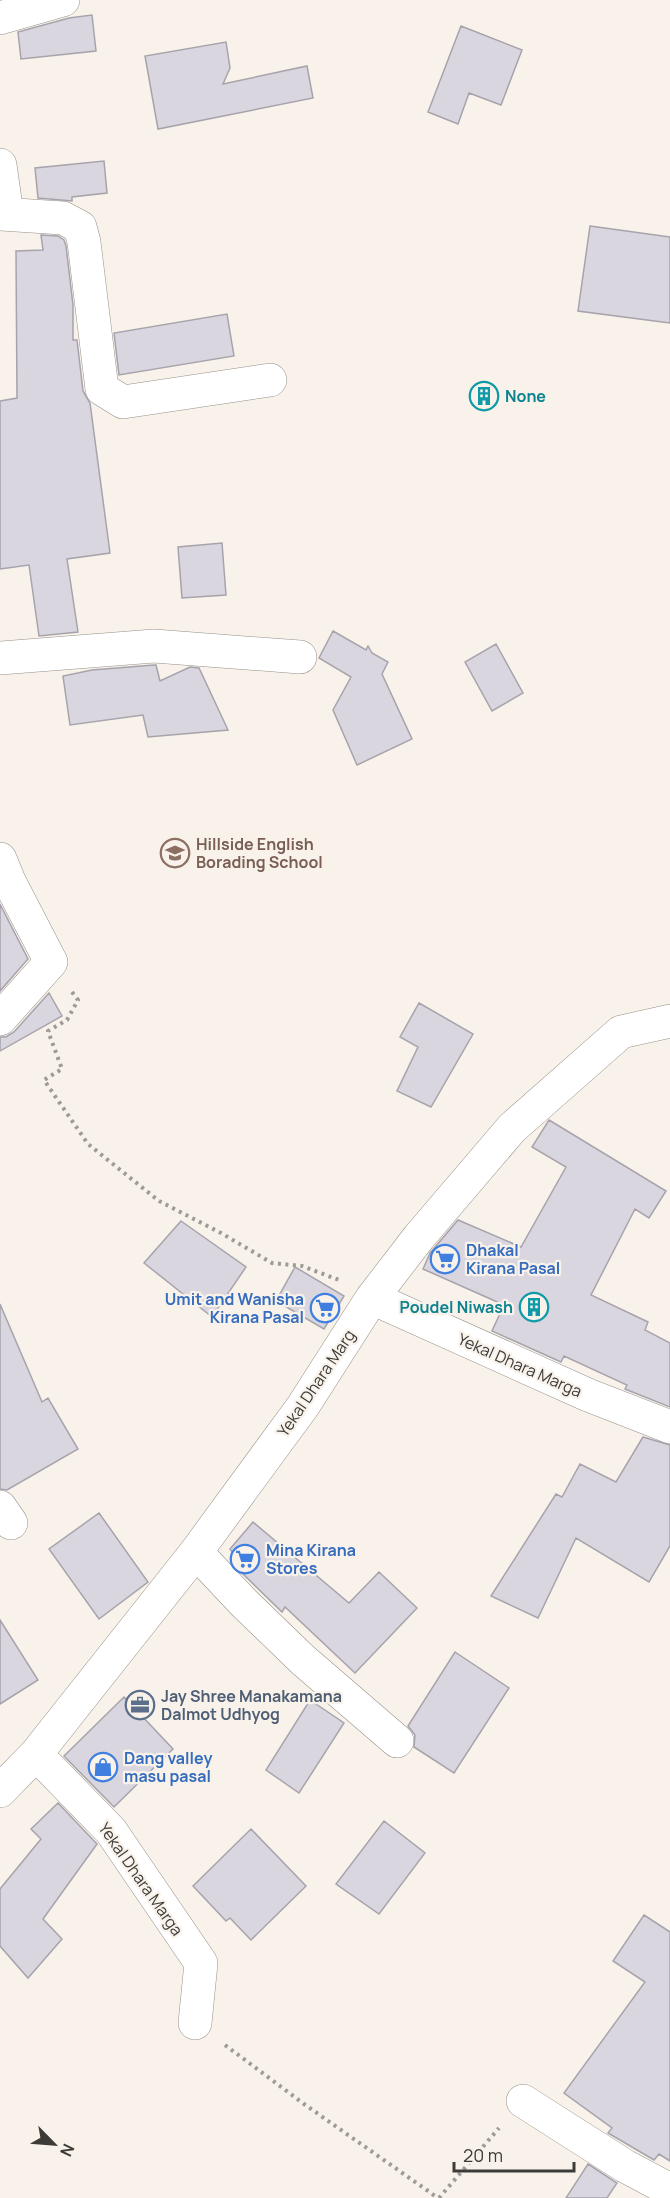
<svg xmlns="http://www.w3.org/2000/svg" width="670" height="2198" viewBox="0 0 670 2198" font-family="Manrope,sans-serif">
  <rect width="100%" height="100%" fill="#f8f2ea"/>
  <path fill="#dad6df" stroke="#a7a3ac" stroke-width="1.5" d="M92,15L96,51L21,59L18,32L69,18Z
    M461,26L522,50L501,105L469,93L458,124L428,112Z
    M226,42L230,68L223,84L307,66L313,98L158,129L145,56Z
    M104,161L107,193L72,197V201L38,198L35,168Z
    M590,226L670,237V323L578,311Z
    M41,235L58,236L64,240L66,246L73,305V340H77L83,391L90,403L110,553L67,559L78,632L39,636L29,565L0,569V401L17,398L16,251L43,250Z
    M227,314L234,356L119,375L114,333Z
    M222,543L226,595L182,598L178,547Z
    M333,631L366,650L368,646L372,653L388,662L382,674L412,739L357,765L333,710L351,677L319,658Z
    M496,644L523,693L492,711L465,662Z
    M154,665H156L160,681L190,667L199,668L228,730L148,737L143,715L70,725L63,676L92,670Z
    M0,904L28,959L0,991Z
    M49,993L62,1016L0,1051V1037H6L14,1032Z
    M419,1003L473,1034L431,1107L397,1091L418,1047L400,1037Z
    M549,1120L666,1191L649,1218L635,1209L591,1295L648,1322L645,1330L670,1343V1407L625,1389L627,1385L564,1356L561,1362L492,1331L504,1305L423,1269L430,1253L458,1220L521,1247L566,1167L532,1147Z
    M181,1221L246,1267L212,1317L144,1263Z
    M295,1267L344,1296L324,1329L276,1301Z
    M0,1304L42,1402L48,1398L78,1449L7,1490L0,1489Z
    M643,1437L670,1445V1546L649,1582L576,1538L538,1618L491,1596L556,1494L562,1497L580,1464L616,1482Z
    M99,1513L148,1582L99,1619L49,1549Z
    M253,1522L349,1603L379,1572L417,1608L355,1673L285,1607L282,1612L241,1572L245,1568L230,1549Z
    M0,1620L38,1680L0,1704Z
    M455,1652L509,1688L454,1773L414,1747L415,1735L408,1726Z
    M124,1697L173,1749L114,1807L64,1756Z
    M310,1700L344,1723L299,1793L266,1770Z
    M58,1803L97,1844L43,1919L62,1939L28,1978L0,1946V1889L41,1839L31,1829Z
    M384,1821L425,1853L379,1914L336,1884Z
    M251,1829L306,1886L251,1940L230,1918L226,1921L193,1886Z
    M644,1915L670,1932V2161L659,2154L654,2160L608,2133L612,2128L564,2093L645,1982L613,1961Z
    M588,2164L617,2183L607,2198H566Z"/>
  <g fill="none" stroke-linecap="round" stroke-linejoin="round">
    <g stroke="#96918a" stroke-width="34">
      <path id="street" d="M0,18L63,0
        M0,165L7,214
        M0,214L63,218L80,227L84,242L102,389L123,402L270,380
        M0,658L154,646L300,657
        M0,859L9,881L51,962L0,1019
        M372,1298L588,1395L670,1427
        M0,1507L11,1523
        M196,1552L244,1603L303,1660L397,1741
        M36,1754L111,1831L201,1963L195,2023
        M0,1791L36,1754L196,1552L303,1406L372,1298L419,1237L512,1128L621,1032L670,1021
        M523,2101L625,2166L670,2190"/>
    </g>
    <path stroke="#9e9a95" stroke-width="4" stroke-dasharray="3 4.5" stroke-linecap="butt" d="M72,992L78,1000L67,1020L48,1031L62,1069L44,1080L88,1144L159,1201L221,1233L272,1263L302,1266L339,1280
      M225,2045L304,2104L438,2198
      M439,2198L499,2128"/>
    <use href="#street" stroke="#fff" stroke-width="33"/>
  </g>
  <defs>
    <g id="building-ring" transform="scale(1.5)"><circle r="9.5" fill="#f8f2ea" stroke="#0f9aa8" stroke-width="1.5"/><path d="M-4-6H4V6H1V3H-1V6H-4ZM-2.5-4.3h1.7v1.8h-1.7ZM.8-4.3h1.7v1.8H.8ZM-2.5-1h1.7V.8h-1.7ZM.8-1h1.7V.8H.8Z" fill="#0f9aa8"/></g>
    <g id="school-ring" transform="scale(1.5)"><circle r="9.5" fill="#f8f2ea" stroke="#8d6e63" stroke-width="1.5"/><path d="M0-5L7-2L0 1L-7-2ZM-4 1L0 2.5L4 1V4Q0 6-4 4Z" fill="#8d6e63"/></g>
    <g id="supermarket-ring" transform="scale(1.5)"><circle r="9.5" fill="#f8f2ea" stroke="#3f7fe0" stroke-width="1.5"/><path d="M-6-5.5h2.5l.6 2H6L4.5 2H-2.5L-4.4-4H-6ZM-1.5 3.2a1.3 1.3 0 1 0 .1 0ZM3 3.2a1.3 1.3 0 1 0 .1 0Z" fill="#3f7fe0"/></g>
    <g id="office-ring" transform="scale(1.5)"><circle r="9.5" fill="#f8f2ea" stroke="#5c6f8a" stroke-width="1.5"/><path d="M-6-3h4V-5.5h4V-3h4V5H-6ZM-1-4.5V-3h2v-1.5ZM-6 0V1H6V0Z" fill="#5c6f8a"/></g>
    <g id="shop-ring" transform="scale(1.5)"><circle r="9.5" fill="#f8f2ea" stroke="#3f7fe0" stroke-width="1.5"/><path d="M-5-2.5h2.3a2.7 3.5 0 0 1 5.4 0H5L5.5 6h-11ZM-1.5-2.5h3a1.5 2.3 0 0 0-3 0Z" fill="#3f7fe0"/></g>
  </defs>
  <g fill-rule="evenodd">
    <use href="#building-ring" x="484" y="396"/>
    <use href="#school-ring" x="175" y="853"/>
    <use href="#supermarket-ring" x="445" y="1259"/>
    <use href="#building-ring" x="534" y="1307"/>
    <use href="#supermarket-ring" x="325" y="1308"/>
    <use href="#supermarket-ring" x="245" y="1559"/>
    <use href="#office-ring" x="140" y="1705"/>
    <use href="#shop-ring" x="103" y="1767"/>
  </g>
  <g text-anchor="middle" stroke-width="4.5" stroke-linejoin="round" paint-order="stroke">
    <g font-size="16" font-weight="bold" fill="#0d838f" stroke="#f8f2ea" text-anchor="start">
      <text x="505" y="402">None</text>
      <text x="513" y="1313" text-anchor="end">Poudel Niwash</text>
    </g>
    <g font-size="16" font-weight="bold" fill="#785e54" stroke="#f8f2ea" text-anchor="start">
      <text x="196" y="850">Hillside English<tspan x="196" dy="18">Borading School</tspan></text>
    </g>
    <g font-size="16" font-weight="bold" fill="#366cbe" stroke="#f8f2ea" text-anchor="start">
      <text x="466" y="1256">Dhakal<tspan x="466" dy="18">Kirana Pasal</tspan></text>
      <text x="304" y="1305" text-anchor="end">Umit and Wanisha<tspan x="304" dy="18">Kirana Pasal</tspan></text>
      <text x="266" y="1556">Mina Kirana<tspan x="266" dy="18">Stores</tspan></text>
      <text x="124" y="1764">Dang valley<tspan x="124" dy="18">masu pasal</tspan></text>
    </g>
    <g font-size="16" fill="#3d3b38" stroke="#f8f2ea">
      <text transform="translate(520 1365) rotate(24)" y="6">Yekal Dhara Marga</text>
      <text transform="translate(316 1383) rotate(-56)" y="6">Yekal Dhara Marg</text>
      <text transform="translate(141 1879) rotate(55)" y="6">Yekal Dhara Marga</text>
    </g>
    <g font-size="16" font-weight="bold" fill="#4e5e75" stroke="#f8f2ea" text-anchor="start">
      <text x="161" y="1702">Jay Shree Manakamana<tspan x="161" dy="18">Dalmot Udhyog</tspan></text>
    </g>
  </g>
  <g transform="translate(54 2144) rotate(115)" stroke="#f8f2ea" stroke-width="4.5" paint-order="stroke">
  <path d="M0-4.5L10 22L0 15L-10 22Z" fill="#3d3b38"/>
  <text y="-9" font-size="16" font-weight="bold" text-anchor="middle" fill="#3d3b38">N</text>
  </g>
  <path d="M454 2162v9h120v-9" fill="none" stroke="#3d3b38" stroke-width="3"/>
  <text x="463" y="2162" font-size="18" fill="#3d3b38" stroke="#f8f2ea" stroke-width="4.5" paint-order="stroke">20 m</text>
</svg>
